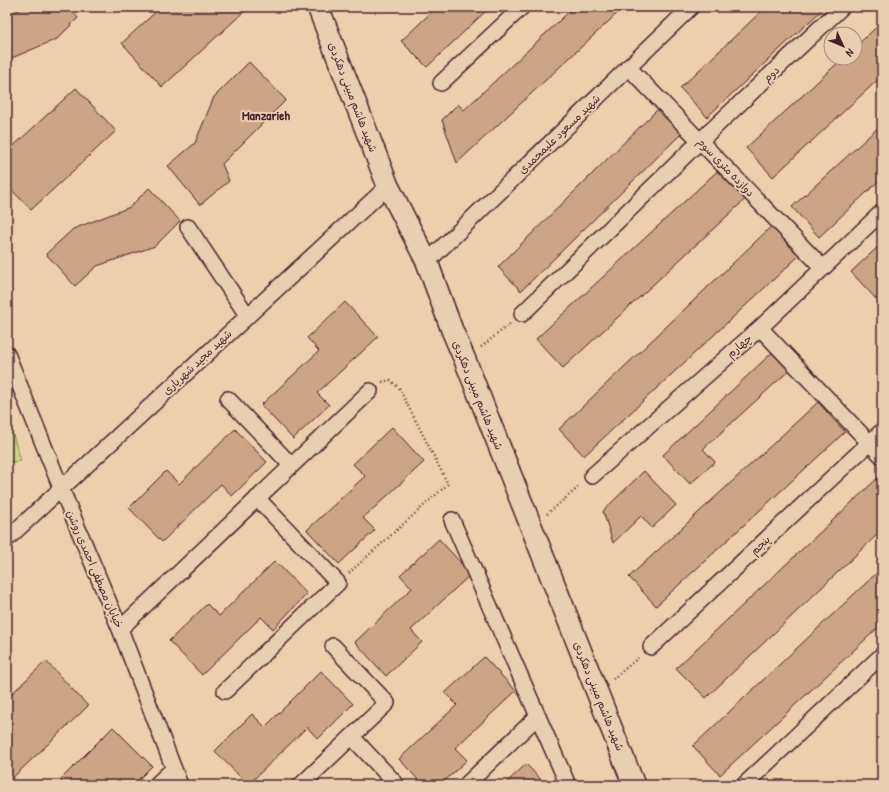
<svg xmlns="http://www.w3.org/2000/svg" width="889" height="792" viewBox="0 0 889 792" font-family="'Patrick Hand','Playpen Sans Arabic',sans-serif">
  <rect width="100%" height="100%" fill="#edcfad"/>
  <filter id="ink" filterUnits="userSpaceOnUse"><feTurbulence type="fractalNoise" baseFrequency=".025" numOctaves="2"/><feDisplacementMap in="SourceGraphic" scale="8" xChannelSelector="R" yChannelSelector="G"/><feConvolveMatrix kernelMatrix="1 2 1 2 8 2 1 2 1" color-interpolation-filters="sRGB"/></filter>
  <g filter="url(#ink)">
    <path fill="#c8d487" stroke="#897a59" d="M7,416L21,461L7,462Z"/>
    <path fill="#cca587" stroke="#4a1f2b" d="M25,7H68L78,18L57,39L7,60V15Z
      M161,7H247L248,8L162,87L122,43Z
      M437,7H490L427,67L401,41Z
      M574,7H624L457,163L442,120L458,104L464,110Z
      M766,7H825L707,117L680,88Z
      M882,22V76L773,177L746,148L843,58H855V47Z
      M249,62L286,100L222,164L229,181L200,205L168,166L195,143L214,97Z
      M76,88L116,131L31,210L7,185V152Z
      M661,106L685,130L521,291L498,267Z
      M882,124V178L819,237L792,207Z
      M725,164L752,193L563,368L536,339Z
      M149,188L180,221L155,246L97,266L75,286L46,254L73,229L130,207Z
      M775,223L802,253L584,456L559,429Z
      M882,243V298L878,301L851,272Z
      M345,302L378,337L317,393L329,405L293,439L261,405L319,351L307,338Z
      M777,348L794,366L703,449L715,462L690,484L663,455Z
      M818,402L845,432L656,606L629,577Z
      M392,427L424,462L363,518L375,530L339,564L307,530L365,476L353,464Z
      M235,429L267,462L232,496L221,484L162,542L129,508L166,471L179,484Z
      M644,471L676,505L652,528L641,516L613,543L603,511Z
      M882,474V530L706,698L676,668Z
      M439,539L471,574L411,630L422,642L386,676L355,642L412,588L400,575Z
      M275,561L307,594L273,629L261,617L202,675L169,641L207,604L219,616Z
      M882,568V624L720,775L693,746Z
      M484,657L516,691L455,748L467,760L440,785H423L399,759L457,705L445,693Z
      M46,661L88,706L7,783V698Z
      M321,671L353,704L318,739L307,727L248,785L215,751L252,714L265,727Z
      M113,727L152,766L133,785H65L60,780Z
      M526,764L546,785H504Z"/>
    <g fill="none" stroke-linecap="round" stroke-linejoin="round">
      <g stroke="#4a1f2b" stroke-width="18">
        <path id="street" d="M628,67L823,268
          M441,83L522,7
          M188,227L247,315
          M427,262L691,7
          M522,314L700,141L842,7
          M760,328L882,456
          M7,354L61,488L120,629L180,785
          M228,399L291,465
          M592,476L760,328L882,212
          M452,520L568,785
          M7,539L388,186
          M120,629L370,391
          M651,647L882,431
          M225,691L338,583L257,498
          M352,737L397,785
          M156,785L173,769
          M301,785L387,703L333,646
          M466,785L538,716
          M744,785L882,655"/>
      </g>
      <g stroke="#4a1f2b" stroke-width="24">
        <path id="secondary" d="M318,7L388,186L427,262L452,330L465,360L634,785"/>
      </g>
      <path stroke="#4a1f2b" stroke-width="2.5" stroke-dasharray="1 3" stroke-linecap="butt" d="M481,347L510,324
        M547,514L580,486
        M349,573L448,484L399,388L390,380L382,382
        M613,679L638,658"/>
      <use href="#street" stroke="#e9cfb1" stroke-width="15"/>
      <use href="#secondary" stroke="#e9cfb1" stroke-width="21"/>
    </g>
  </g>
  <g text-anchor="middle" stroke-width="4" stroke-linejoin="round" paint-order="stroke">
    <g font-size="11" fill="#4a1f2b" stroke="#e9cfb1">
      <text transform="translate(771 74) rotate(-43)" y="4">دوم</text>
      <text transform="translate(353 97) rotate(69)" y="4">شهید هاشم مبینی دهکردی</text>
      <text transform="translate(559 134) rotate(-44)" y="4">شهید مسعود علیمحمدی</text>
      <text transform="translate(726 167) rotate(46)" y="4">دوازده متری سوم</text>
      <text transform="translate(739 346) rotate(-41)" y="4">چهارم</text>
      <text transform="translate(197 362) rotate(-43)" y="4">شهید مجید شهریاری</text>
      <text transform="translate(478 395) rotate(68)" y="4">شهید هاشم مبینی دهکردی</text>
      <text transform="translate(760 545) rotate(-43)" y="4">پنجم</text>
      <text transform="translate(95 569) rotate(67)" y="4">خیابان مصطفی احمدی روشن</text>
      <text transform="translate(599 696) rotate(68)" y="4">شهید هاشم مبینی دهکردی</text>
    </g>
    <g font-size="13" font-weight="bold" fill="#4a1f2b" stroke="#e9cfb1">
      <text x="266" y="120">Manzarieh</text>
    </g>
  </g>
  <rect width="889" height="792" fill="none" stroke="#e9cfb1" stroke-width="24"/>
  <rect x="12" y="12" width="865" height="768" fill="none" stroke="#4a1f2b" stroke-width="1.5" filter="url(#ink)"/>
  <g transform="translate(843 46) rotate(134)"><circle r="19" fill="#e9cfb1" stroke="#a9897b"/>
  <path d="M0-3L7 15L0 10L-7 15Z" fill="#4a1f2b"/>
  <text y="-6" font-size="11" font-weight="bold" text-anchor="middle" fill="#4a1f2b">N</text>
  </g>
</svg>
